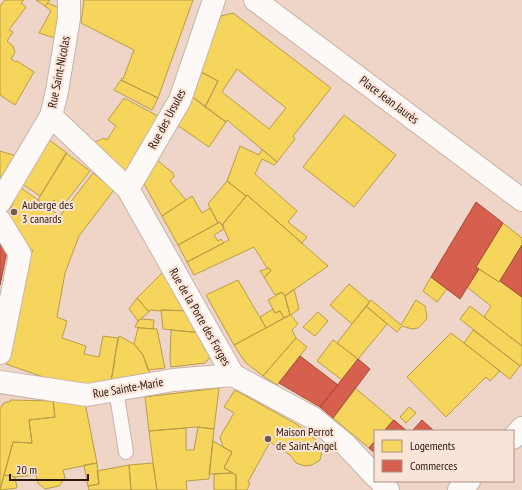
<svg xmlns="http://www.w3.org/2000/svg" width="522" height="490" viewBox="0 0 522 490" font-family="'PT Sans Narrow',sans-serif">
  <rect width="100%" height="100%" fill="#eed5c8"/>
  <path fill="#f6d55c" stroke="#b99c44" fill-rule="evenodd" d="M5,0H24L21,3L26,7L9,30L13,32L7,41L13,46L15,52L11,59L16,62L17,61L34,72L15,105L0,95V6Z
    M36,0H50L45,6Z
    M84,0H193L158,98L121,80L122,78L123,79L134,50L81,23Z
    M48,3L64,10L58,39L39,33L51,11L45,6Z
    M233,13L331,88L293,136L295,139L277,162L227,120L226,122L205,107L218,81L199,71L221,16ZM237,69L286,108L269,129L222,92Z
    M199,71L218,81L205,107L190,95Z
    M121,80L158,98L152,110L114,90Z
    M190,95L226,122L209,147L177,125Z
    M124,98L160,117L127,172L98,153L93,143L104,138L107,140L116,126L108,120Z
    M344,115L396,155L354,207L303,167Z
    M48,139L67,153L40,196L21,183Z
    M240,146L259,155L262,149L277,162L274,165L262,159L255,174L297,211L288,222L307,237L302,243L247,195L246,196L227,181Z
    M0,151L16,156L0,183Z
    M66,153L90,171L62,207L54,200L48,208L38,200Z
    M157,160L173,173L174,177L170,181L186,200L162,216L143,182Z
    M93,173L114,190L79,236L65,273L57,317L67,321L62,338L86,346L84,354L99,357L103,336L118,338L111,381L93,387L52,380L6,364L14,332L30,255L33,251L22,241L7,217L20,187L60,216Z
    M227,181L246,196L222,225L220,222L218,223L208,204Z
    M247,195L328,266L285,296L282,292L275,295L264,277L271,271L269,268H267L254,247L194,275L187,262L229,240L224,229L223,224Z
    M192,196L202,213L210,208L218,223L178,245L162,216Z
    M220,222L224,229L214,235L218,241L221,239L224,243L187,262L178,245Z
    M503,223L522,238V245L499,282L476,267Z
    M269,268L271,271L264,277L260,271Z
    M166,269L190,311L161,310V311L150,310L149,312L137,298Z
    M479,269L499,282L500,281L522,297V346L484,317L491,306L467,287Z
    M431,277L447,289L437,302L423,291Z
    M238,280L266,328L234,345L206,295Z
    M349,284L370,302L352,324L330,305Z
    M294,289L299,309L291,315L298,324L292,330L296,338L263,376L245,362L234,345L290,315L285,296Z
    M282,292L285,296L290,315L284,318L280,311L275,313L268,300Z
    M137,298L149,312L138,321L129,309Z
    M371,300L401,325L416,300L425,306L426,311L427,317L426,320L418,328L412,329L402,326L397,332L366,306Z
    M366,306L387,324L358,359L337,343Z
    M470,306L522,346V364L520,366L460,319Z
    M273,309L275,313L280,311L284,318L266,328L260,317Z
    M161,310L190,311L202,333L163,329Z
    M318,312L328,321L315,336L303,327Z
    M141,319L154,320L153,329L135,327L138,321Z
    M138,328L157,329L165,368L148,370L143,355L134,344Z
    M171,330L202,333L213,354L205,363L171,367L170,359Z
    M473,330L520,366L510,379L464,343Z
    M451,333L500,371L490,381L486,377L446,417L407,377Z
    M119,336L134,344L143,355L150,373L111,381L115,360H114Z
    M296,338L307,347L277,385L263,376Z
    M333,340L358,359L342,380L317,361Z
    M219,388L214,429L196,427L149,431L145,397Z
    M355,388L393,420L384,431H375V441L369,448L333,418Z
    M235,390L296,424L308,432L319,444L322,450L321,456L320,460L312,465L305,466L296,463L290,455L270,442L248,482L250,483L247,490H236V475L224,468L232,452L223,447L220,437L234,413L224,407Z
    M10,400L53,401L55,417L29,420L32,443L13,442L0,490V409L3,404L6,402H10Z
    M53,401L85,403L97,463L63,470L65,478L59,486L45,489L38,483L36,475L15,477L4,475L13,442L32,443L29,420L55,417Z
    M409,407L416,413L406,423L400,417Z
    M198,427L214,429L209,479L186,481L187,490H157L153,463L149,431L186,428V450H194Z
    M213,441L232,452L224,468L233,473L209,474Z
    M97,463L99,484L88,486L84,465Z
    M153,463L157,490H131L129,465Z
    M129,465L131,490H89L88,486L99,484L97,471Z
    M233,473L236,475V490H214V474Z
    M4,475L15,477L17,488L0,490Z"/>
  <path fill="#d6604d" stroke="#a34a39" d="M476,202L503,223L476,267L479,269L460,299L431,277Z
    M0,238L7,251L0,285Z
    M522,245V297L500,281Z
    M300,356L338,385L320,407L279,383Z
    M358,359L370,369L333,418L320,407Z
    M394,420L407,431H384Z
    M422,420L434,431H413V430Z
    M375,441V453L369,448Z"/>
  <g fill="none" stroke-linecap="round" stroke-linejoin="round">
    <g stroke="#c9b3a8" stroke-width="16">
      <path id="service" d="M116,390L126,452"/>
    </g>
    <g stroke="#c9b3a8" stroke-width="24">
      <path id="minor" d="M255,0L522,200
        M51,116L128,189L233,375L313,418L345,444L375,476
        M128,189L180,100L214,0
        M0,202L51,116L57,91L69,18V0
        M0,221L20,254L0,353
        M0,382L87,395L173,380L233,375
        M380,481L388,490"/>
    </g>
    <g stroke="#c9b3a8" stroke-width="24">
      <path id="secondary" d="M513,438L522,428
        M459,490L469,481"/>
    </g>
    <use href="#service" stroke="#fcf9f7" stroke-width="14"/>
    <use href="#minor" stroke="#fcf9f7" stroke-width="22"/>
    <use href="#secondary" stroke="#fcf9f7" stroke-width="22"/>
  </g>
  <g fill="#6f5a4d" stroke="#fae3d7" stroke-width="1.5">
    <circle cx="14" cy="212" r="4"/>
    <circle cx="268" cy="439" r="4"/>
  </g>
  <g text-anchor="middle" stroke-width="4" stroke-linejoin="round" paint-order="stroke">
    <g font-size="12" fill="#2b170b" stroke="#fae3d7">
      <text transform="translate(59 72) rotate(-79)" y="4">Rue Saint-Nicolas</text>
      <text transform="translate(389 100) rotate(37)" y="4">Place Jean Jaurès</text>
      <text transform="translate(167 119) rotate(-62)" y="4">Rue des Ursules</text>
      <text transform="translate(200 317) rotate(60)" y="4">Rue de la Porte des Forges</text>
      <text transform="translate(128 388) rotate(-10)" y="4">Rue Sainte-Marie</text>
    </g>
    <g font-size="12" fill="#2b170b" stroke="#fae3d7" text-anchor="start">
      <text x="22" y="209">Auberge des<tspan x="22" dy="14">3 canards</tspan></text>
      <text x="276" y="436">Maison Perrot<tspan x="276" dy="14">de Saint-Angel</tspan></text>
    </g>
  </g>
  <rect x="374" y="430" width="140" height="52" fill="#fae3d7" stroke="#a79185"/>
  <rect x="382" y="440" width="20" height="12" fill="#f6d55c" stroke="#a79185"/>
  <text x="410" y="450" font-size="12" fill="#2b170b">Logements</text>
  <rect x="382" y="460" width="20" height="12" fill="#d6604d" stroke="#a79185"/>
  <text x="410" y="470" font-size="12" fill="#2b170b">Commerces</text>
  <path d="M10 474v6h78v-6" fill="none" stroke="#2b170b" stroke-width="2"/>
  <text x="16" y="474" font-size="12" fill="#2b170b" stroke="#fae3d7" stroke-width="3" paint-order="stroke">20 m</text>
</svg>
